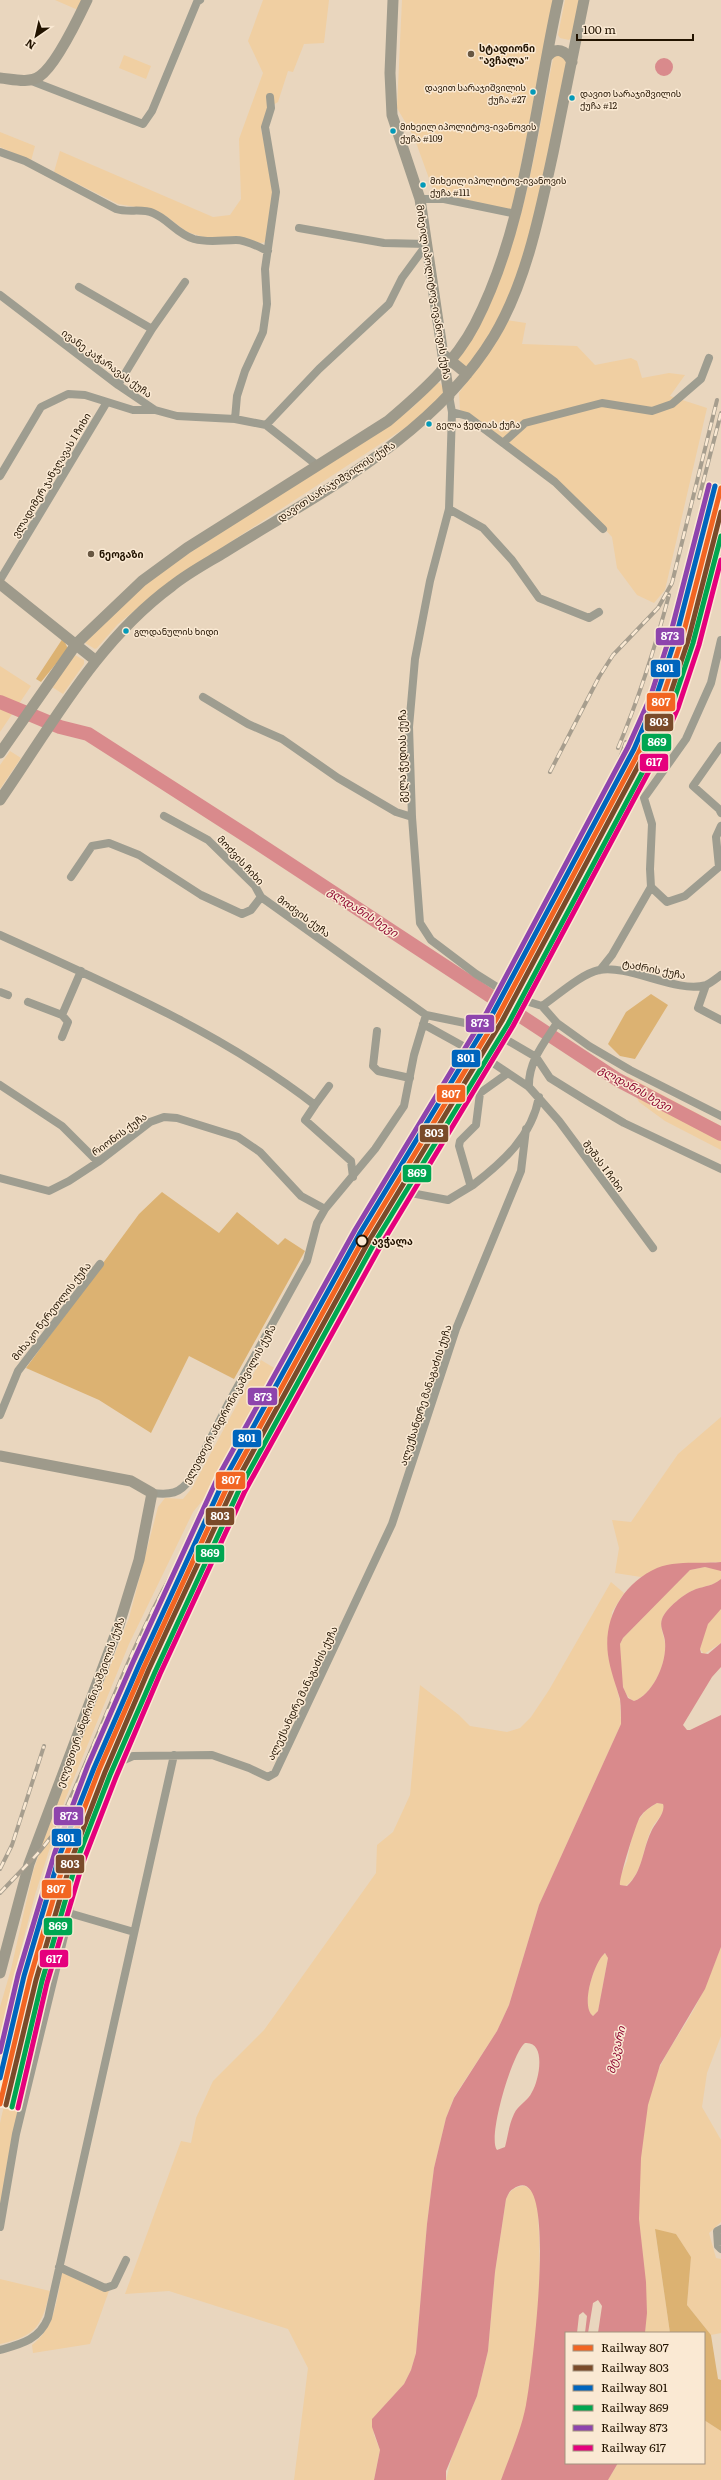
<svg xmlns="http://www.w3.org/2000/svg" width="721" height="2480" viewBox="0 0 721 2480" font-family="Literata,'Noto Sans Georgian',serif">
  <rect width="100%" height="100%" fill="#e9d6be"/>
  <path fill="#f0cfa2" d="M55,0H83L78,10Z
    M263,0H329L324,43L304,44L293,72L288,71L278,102L268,108L261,129L273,185L267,242L260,243L237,236L213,240L187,232L166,216L153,210L118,204L54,172L60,151L213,217L230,215L241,199L239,139L263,73L248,41Z
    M402,0H554L512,210L435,195L414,137L397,108Z
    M565,0H579L572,36L569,40L560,38L558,35Z
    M554,54L568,57C550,144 533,268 486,343C480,352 472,361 466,369L457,360C521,266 532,163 554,54Z
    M124,55L151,66L146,79L119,68Z
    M0,132L35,146L31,161L0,147Z
    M507,320L526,323L522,344L577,346L595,365L631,358L637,361L642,378L669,373L685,375L670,396L707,408L665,590L654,603L637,595L617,568L612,537L589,512L537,464L460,410L459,393L501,334Z
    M437,383H440L446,392L417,420L171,581L118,624L97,648L95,649L85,643L124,603L160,572L392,422L412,408Z
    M75,655L84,660V664L63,694L52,687Z
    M0,666L31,686L0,732Z
    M10,751L21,758L0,789V765Z
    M627,1076L721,1126V1150L665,1121L639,1102Z
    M261,1360L276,1369L203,1500L193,1512L129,1644L65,1800L35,1895L17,1964L0,2057V2007L11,1969L33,1872L50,1820L129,1618L158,1507L165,1498L183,1499L192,1488Z
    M721,1417V1562L678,1564L658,1568L641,1577L615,1573L619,1548L612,1520L631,1522L678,1454Z
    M705,1567L721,1570V1579C713,1586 705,1586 696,1589C685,1593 666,1608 662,1619C659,1627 664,1635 665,1643C667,1663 653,1694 634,1701C617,1693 621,1660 620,1644L623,1638L690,1570Z
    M611,1582L624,1593L612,1612L608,1655L620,1701L621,1724L539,1905L509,2005L497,2031L454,2097L446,2118L434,2168L427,2224L416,2353L411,2370L404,2384L372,2419L374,2435L380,2450L374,2480H294L308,2368L288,2329L169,2291L125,2294L181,2141L191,2143L196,2118L213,2081L264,2030L376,1873L377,1845L393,1832L410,1795L420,1685L459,1715L470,1726L507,1732L520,1728L531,1717L549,1690Z
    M721,1609V1643L704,1654L700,1649C702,1633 708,1619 721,1609Z
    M657,1803L663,1804C666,1812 657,1820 653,1826C642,1846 645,1870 626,1886L620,1885L619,1879L627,1861L634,1827L645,1811Z
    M67,1887L49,1992L12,2136L0,2207V2123L11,2075Z
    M721,1947V2036L707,2073L702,2107L721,2140V2222L709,2233L716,2258L721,2259V2333L711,2335L687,2305L691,2257L676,2234L655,2230L670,2333H645C649,2295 642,2259 639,2221C636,2186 642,2125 651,2091C659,2060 678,2038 693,2011C705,1990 712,1969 721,1947Z
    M603,1954H607L608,1958L598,2011L593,2016C580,2007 594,1964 603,1954Z
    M525,2186L533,2192L537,2200C542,2267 541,2362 522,2426C516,2444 508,2462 501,2480H446L452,2456L477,2396L488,2351L495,2272L506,2199C511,2189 515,2187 525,2186Z
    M63,2268L110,2288L90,2344L33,2353L32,2345C56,2327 57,2296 63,2268Z
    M0,2279L50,2291C42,2326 36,2336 0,2344Z
    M704,2420L721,2431V2480H608L618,2463H704Z"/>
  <path fill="#dcb272" d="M63,638L68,649L41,682L36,679Z
    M651,994L668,1005L635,1059L620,1056L608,1044L626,1012Z
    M162,1192L219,1233L237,1212L278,1245L285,1238L305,1251L234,1379L189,1356L151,1433L99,1400L26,1368L139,1214Z
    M655,2229L676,2234L691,2257L687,2305L711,2335L718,2379L721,2380V2431L704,2420V2333H670Z"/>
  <path fill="#d98a8c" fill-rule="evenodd" d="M655 67a9 9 0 1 1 18 0a9 9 0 1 1-18 0Z
    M721,1562V1571L705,1567L690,1570L623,1638L620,1644L623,1687L628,1698L634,1701C653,1694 667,1663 665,1642C665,1635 659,1627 662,1619C666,1608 685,1593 696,1589C705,1586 713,1586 721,1579V1609L708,1624L700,1649L701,1653L708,1654L721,1643V1667L712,1677L683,1725L687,1730H690L721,1715V1947L705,1989L660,2065L648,2105L641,2158L639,2219L646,2282L647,2313L645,2333H598L602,2306L598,2300L593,2303L588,2333H585L587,2316L583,2312L579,2315L577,2333H566V2463H618L608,2480H501C510,2455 521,2431 526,2405C530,2386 562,2153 513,2189C509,2191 508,2195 506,2199L495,2272L488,2351L477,2396L446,2471V2480H374L380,2450L372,2427V2419L404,2384L411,2370L416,2353L427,2224L434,2168L446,2118L454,2098L497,2031L509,2005L539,1905L621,1724C621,1716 621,1707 620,1699C616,1685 610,1670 608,1655C603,1618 623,1583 657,1568C676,1560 701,1564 721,1562ZM657,1803L663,1804C666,1813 654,1824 651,1832C642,1851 643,1871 627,1886L620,1885C618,1882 636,1823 640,1817C644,1811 650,1807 657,1803ZM605,1953L608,1958L598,2011L593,2016C580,2007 594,1962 605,1953ZM525,2043C547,2041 539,2081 532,2092C528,2101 518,2105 514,2114C509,2124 508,2136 505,2147L497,2150C487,2138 512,2053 525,2043Z"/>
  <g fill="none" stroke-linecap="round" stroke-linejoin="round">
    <path stroke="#d98a8c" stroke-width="14" d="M0,702L60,727L88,734L250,838L618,1080L721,1134"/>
    <path stroke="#9e9d90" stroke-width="8" d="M29,80L143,124L152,111L197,2L200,0
      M0,152L25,161L116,209C128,213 142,208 153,213C168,219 177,234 194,239C209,243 222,240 236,240C246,240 259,247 268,251
      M420,199H444L516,214
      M299,228L384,243L427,244
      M79,287L152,329
      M0,295L118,385L155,410L177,416L235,419L266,425L318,466
      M118,385L152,329L185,282
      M449,396L452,412L449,509L430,581L415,659L409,727L412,817L420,923L431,940L476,974L513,997L542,1006L557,1023L589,1046L630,1070L721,1116
      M452,412L467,416L555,482L603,529
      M235,419L237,396L245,371L263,332L267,304L265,269L276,192L265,127L271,108L270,97
      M266,425L319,369L389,304L402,278L427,244
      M503,443L525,423L602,403L652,411L672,404L701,379L709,358
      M0,476L41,407L68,394L85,395L133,410H154
      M449,509L483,528L512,560L539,598L589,618L599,612
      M0,580L107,402
      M203,697L248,724L282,739L338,778L396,812L412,817
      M721,746L693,786L719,809L721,813
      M164,816L208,840L255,886L261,897L426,1015
      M71,877L92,846L109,843L139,855L201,895L242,914L251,910L261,897
      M651,887L667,902L685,896L719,867L716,837L721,826
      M0,935C108,984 221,1032 315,1105L305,1120L351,1161L353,1177
      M600,970L612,955L651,887L650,869L652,824L644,798L686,739L711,683L721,640
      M706,985L698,1008L721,1020
      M0,992L8,995
      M28,1002L62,1015L81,971
      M542,1006C558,995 581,974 599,970C629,964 677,994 706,985C711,983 717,978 721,975
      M426,1015L470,1024L500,1036L536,1057L550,1078L587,1101L624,1123L721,1169
      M423,1024L490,1061L529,1087L559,1121L653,1248
      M377,1031L373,1066L378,1071L410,1078
      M62,1037L68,1022L62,1015
      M508,1073L480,1093L476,1125L460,1141L459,1146L470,1184L473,1185C503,1162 532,1136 539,1097
      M0,1085L62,1126L98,1162
      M529,1087C528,1062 544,1043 557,1023
      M315,1105L329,1086
      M0,1178L49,1191L69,1181L98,1162L150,1122L164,1117L177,1118L238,1137L260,1152L301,1196L325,1209
      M411,1193L448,1200L473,1185
      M0,1415L18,1371L100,1264
      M152,1493C170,1495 180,1494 190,1479L228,1404L307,1261L317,1223L325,1209L375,1149L404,1106L414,1055L426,1015
      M69,1913L134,1932
      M0,2227L16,2134L66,1928L76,1870L100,1801L117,1763L133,1756L212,1755L249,1768L268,1777L275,1773L392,1524L456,1329L521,1171L526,1129
      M721,2229L717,2231L718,2246L721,2249
      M59,2267L105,2288L114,2285L126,2260
      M0,2350C21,2344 39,2340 48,2318L174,1755"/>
    <path stroke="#9e9a8b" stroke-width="11" d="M393,0L390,73L392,115L420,199L449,396
      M547,57C556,46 566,50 572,62
      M0,78C12,79 29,84 40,76C56,65 78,19 87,0
      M445,356L467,374
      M0,584L95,660
      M0,753L77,643L142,581L187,548L388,421C421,393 455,363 475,324C526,225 534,108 558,0
      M0,800C52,725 97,641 172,586C188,573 207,563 225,552C321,492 433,437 494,336C526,283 540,213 553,153C563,102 574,51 584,0
      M0,1456L131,1481L152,1493L139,1560L119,1625L29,1864L0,1973"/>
    <g stroke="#a79e8e" stroke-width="4">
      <path id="rail" d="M699,498L721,413
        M618,748C639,698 655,648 669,595
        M550,772L599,677L613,655L658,608L672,583L717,400
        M529,945L570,883
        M512,977L543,905L617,766L626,742
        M430,1130L455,1079
        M290,1405L332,1308
        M0,1869L12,1845L44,1746
        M0,1893L40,1851L55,1832C96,1746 126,1655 173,1572
        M0,2090L3,2065"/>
    </g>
    <use href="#rail" stroke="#fae9d3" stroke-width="2.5" stroke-dasharray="8" stroke-linecap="butt"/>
    <g stroke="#fae9d3" stroke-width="8">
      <path id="rail-1" d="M0,2104L30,1978L66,1856L99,1770L144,1667L229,1483L365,1236L497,1018L639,752L661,702L682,639L721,488"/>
    </g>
    <g stroke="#fae9d3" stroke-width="8">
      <path id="rail-2" d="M6,2105L36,1980L72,1858L105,1772L149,1669L234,1486L370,1239L502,1021L644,755L667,704L688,641L721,512"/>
    </g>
    <g stroke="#fae9d3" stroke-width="8">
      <path id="rail-3" d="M0,2078L24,1976L60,1854L94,1768L139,1665L224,1480L360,1233L492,1015L634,749L655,700L676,637L715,486"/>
    </g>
    <g stroke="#fae9d3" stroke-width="8">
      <path id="rail-4" d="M12,2107L42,1981L77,1860L110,1775L155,1672L240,1488L375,1242L508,1024L650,758L672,706L693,643L721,536"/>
    </g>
    <g stroke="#fae9d3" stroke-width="8">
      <path id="rail-5" d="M0,2052L18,1975L55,1852L88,1765L133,1662L218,1477L355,1230L487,1012L628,747L650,698L670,636L709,485"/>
    </g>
    <g stroke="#fae9d3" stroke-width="8">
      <path id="rail-6" d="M18,2108L47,1983L83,1862L116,1777L160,1674L245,1491L381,1245L513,1026L655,760L678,708L699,645L721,560"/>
    </g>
    <use href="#rail-1" stroke="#f26522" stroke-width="5"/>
    <use href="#rail-2" stroke="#7a4b2a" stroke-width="5"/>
    <use href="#rail-3" stroke="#0065bd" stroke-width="5"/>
    <use href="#rail-4" stroke="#00a651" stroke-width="5"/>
    <use href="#rail-5" stroke="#8e44ad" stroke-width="5"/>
    <use href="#rail-6" stroke="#e5007d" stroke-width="5"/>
  </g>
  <g fill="#685742" stroke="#fae9d3" stroke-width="1.5">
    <circle cx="471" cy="54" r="4"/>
    <circle cx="91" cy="554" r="4"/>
  </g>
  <g fill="#039ab9" stroke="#fae9d3" stroke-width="1.5">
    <circle cx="533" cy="92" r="3.5"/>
    <circle cx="572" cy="98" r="3.5"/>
    <circle cx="393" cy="131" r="3.5"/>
    <circle cx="423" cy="185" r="3.5"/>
    <circle cx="429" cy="424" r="3.5"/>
    <circle cx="126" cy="631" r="3.5"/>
  </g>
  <circle fill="#fae9d3" stroke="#221300" stroke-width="2" cx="362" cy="1241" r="5.5"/>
  <g text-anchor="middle" stroke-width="3" stroke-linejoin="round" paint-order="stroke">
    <g font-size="9" fill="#221300" stroke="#fae9d3" text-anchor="start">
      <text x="526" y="91" text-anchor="end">დავით სარაჯიშვილის<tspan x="526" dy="12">ქუჩა #27</tspan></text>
      <text x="580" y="97">დავით სარაჯიშვილის<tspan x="580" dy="12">ქუჩა #12</tspan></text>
      <text x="400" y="130">მიხეილ იპოლიტოვ-ივანოვის<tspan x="400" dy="12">ქუჩა #109</tspan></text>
      <text x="430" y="184">მიხეილ იპოლიტოვ-ივანოვის<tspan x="430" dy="12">ქუჩა #111</tspan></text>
      <text x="436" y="428">გელა ჭედიას ქუჩა</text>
      <text x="134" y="635">გლდანულის ხიდი</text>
    </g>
    <g font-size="10" font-weight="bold" fill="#221300" stroke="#fae9d3" text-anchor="start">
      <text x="479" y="52">სტადიონი<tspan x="479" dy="12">"ავჩალა"</tspan></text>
      <text x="99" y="558">ნეოგაზი</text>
    </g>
    <g font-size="10" fill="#221300" stroke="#fae9d3">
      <text transform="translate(434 292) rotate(81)" y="4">მიხეილ იპოლიტოვ-ივანოვის ქუჩა</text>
      <text transform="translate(107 363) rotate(36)" y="4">ივანე კაჭარავას ქუჩა</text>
      <text transform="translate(51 475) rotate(-59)" y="4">ვლადიმერ ჯანჯღავას I ჩიხი</text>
      <text transform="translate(336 481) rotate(-33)" y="4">დავით სარაჯიშვილის ქუჩა</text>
      <text transform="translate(402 756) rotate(-90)" y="4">გელა ჭედიას ქუჩა</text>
      <text transform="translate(241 860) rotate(47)" y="4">მოძვის ჩიხი</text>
      <text transform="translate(304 916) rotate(36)" y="4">მოძვის ქუჩა</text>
      <text transform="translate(654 969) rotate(11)" y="4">ტაძრის ქუჩა</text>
      <text transform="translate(119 1134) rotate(-36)" y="4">რიონის ქუჩა</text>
      <text transform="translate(604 1166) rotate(53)" y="4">შუშას I ჩიხი</text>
      <text transform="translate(51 1311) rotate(-52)" y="4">მიხაკო წერეთლის ქუჩა</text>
      <text transform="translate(425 1395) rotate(-72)" y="4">ალექსანდრე მანაგაძის ქუჩა</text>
      <text transform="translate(229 1404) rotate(-61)" y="4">ელეფთერ ანდრონიკაშვილის ქუჩა</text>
      <text transform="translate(302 1693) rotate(-64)" y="4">ალექსანდრე მანაგაძის ქუჩა</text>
      <text transform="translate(90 1702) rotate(-70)" y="4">ელეფთერ ანდრონიკაშვილის ქუჩა</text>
    </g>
    <g font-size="10" font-weight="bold" fill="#221300" stroke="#fae9d3" text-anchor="start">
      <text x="372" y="1245">ავჭალა</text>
    </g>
    <g font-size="11" font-style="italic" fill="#8c022e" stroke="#fae9d3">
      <text transform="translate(363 912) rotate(33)" y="4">გლდანის ხევი</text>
      <text transform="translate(635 1088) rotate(29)" y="4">გლდანის ხევი</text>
      <text transform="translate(616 2050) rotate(-77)" y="4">მტკვარი</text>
    </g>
  </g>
  <g stroke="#fae9d3" stroke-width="1.5">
    <rect x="655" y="627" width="30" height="19" rx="4" fill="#8e44ad"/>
    <rect x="650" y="659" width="31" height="19" rx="4" fill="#0065bd"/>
    <rect x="646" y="692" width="30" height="20" rx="4" fill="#f26522"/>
    <rect x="644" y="713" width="30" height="19" rx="4" fill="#7a4b2a"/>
    <rect x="641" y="733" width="31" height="19" rx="4" fill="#00a651"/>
    <rect x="639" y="753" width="30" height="19" rx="4" fill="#e5007d"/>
    <rect x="465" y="1014" width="30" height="19" rx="4" fill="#8e44ad"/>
    <rect x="451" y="1049" width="30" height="19" rx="4" fill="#0065bd"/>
    <rect x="436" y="1084" width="30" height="19" rx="4" fill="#f26522"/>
    <rect x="419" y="1124" width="30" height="19" rx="4" fill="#7a4b2a"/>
    <rect x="402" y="1164" width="30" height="19" rx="4" fill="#00a651"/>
    <rect x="247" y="1387" width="31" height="19" rx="4" fill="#8e44ad"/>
    <rect x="232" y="1429" width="30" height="19" rx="4" fill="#0065bd"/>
    <rect x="215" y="1471" width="31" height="19" rx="4" fill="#f26522"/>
    <rect x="205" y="1507" width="30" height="19" rx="4" fill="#7a4b2a"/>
    <rect x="195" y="1544" width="30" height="19" rx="4" fill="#00a651"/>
    <rect x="53" y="1806" width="31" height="20" rx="4" fill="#8e44ad"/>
    <rect x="51" y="1828" width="31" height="19" rx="4" fill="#0065bd"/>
    <rect x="55" y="1854" width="30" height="20" rx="4" fill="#7a4b2a"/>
    <rect x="41" y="1879" width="31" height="20" rx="4" fill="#f26522"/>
    <rect x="43" y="1917" width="30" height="19" rx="4" fill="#00a651"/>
    <rect x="39" y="1949" width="30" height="19" rx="4" fill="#e5007d"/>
  </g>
  <g font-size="11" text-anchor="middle" font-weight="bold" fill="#fff">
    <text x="670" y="640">873</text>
    <text x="665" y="672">801</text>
    <text x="661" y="706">807</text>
    <text x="659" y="726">803</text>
    <text x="657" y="746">869</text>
    <text x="654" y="766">617</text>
    <text x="480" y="1027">873</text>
    <text x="466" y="1062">801</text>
    <text x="451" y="1098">807</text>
    <text x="434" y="1137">803</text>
    <text x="417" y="1177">869</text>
    <text x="263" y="1401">873</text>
    <text x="247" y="1442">801</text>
    <text x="231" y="1484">807</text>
    <text x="220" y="1520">803</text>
    <text x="210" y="1557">869</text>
    <text x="69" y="1820">873</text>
    <text x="66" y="1842">801</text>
    <text x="70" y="1868">803</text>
    <text x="56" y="1893">807</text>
    <text x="58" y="1930">869</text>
    <text x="54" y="1963">617</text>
  </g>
  <rect x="565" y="2332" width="140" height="132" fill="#fae9d3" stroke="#a4937f"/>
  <rect x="573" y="2345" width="20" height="6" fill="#f26522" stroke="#a4937f"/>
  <text x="601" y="2352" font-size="12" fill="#221300">Railway 807</text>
  <rect x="573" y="2365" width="20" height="6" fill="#7a4b2a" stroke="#a4937f"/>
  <text x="601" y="2372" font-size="12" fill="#221300">Railway 803</text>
  <rect x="573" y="2385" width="20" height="6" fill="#0065bd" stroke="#a4937f"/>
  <text x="601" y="2392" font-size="12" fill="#221300">Railway 801</text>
  <rect x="573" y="2405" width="20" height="6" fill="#00a651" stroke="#a4937f"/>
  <text x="601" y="2412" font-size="12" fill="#221300">Railway 869</text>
  <rect x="573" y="2425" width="20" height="6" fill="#8e44ad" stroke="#a4937f"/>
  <text x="601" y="2432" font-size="12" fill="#221300">Railway 873</text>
  <rect x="573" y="2445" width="20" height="6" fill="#e5007d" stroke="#a4937f"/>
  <text x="601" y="2452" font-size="12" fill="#221300">Railway 617</text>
  <g transform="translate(36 36) rotate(214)" stroke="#fae9d3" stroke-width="3" paint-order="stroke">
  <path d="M0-3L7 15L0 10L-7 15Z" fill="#221300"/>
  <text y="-6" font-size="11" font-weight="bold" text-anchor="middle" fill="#221300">N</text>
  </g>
  <path d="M577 34v6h116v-6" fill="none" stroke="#221300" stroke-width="2"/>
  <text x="583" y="34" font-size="12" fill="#221300" stroke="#fae9d3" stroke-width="3" paint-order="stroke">100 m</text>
</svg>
